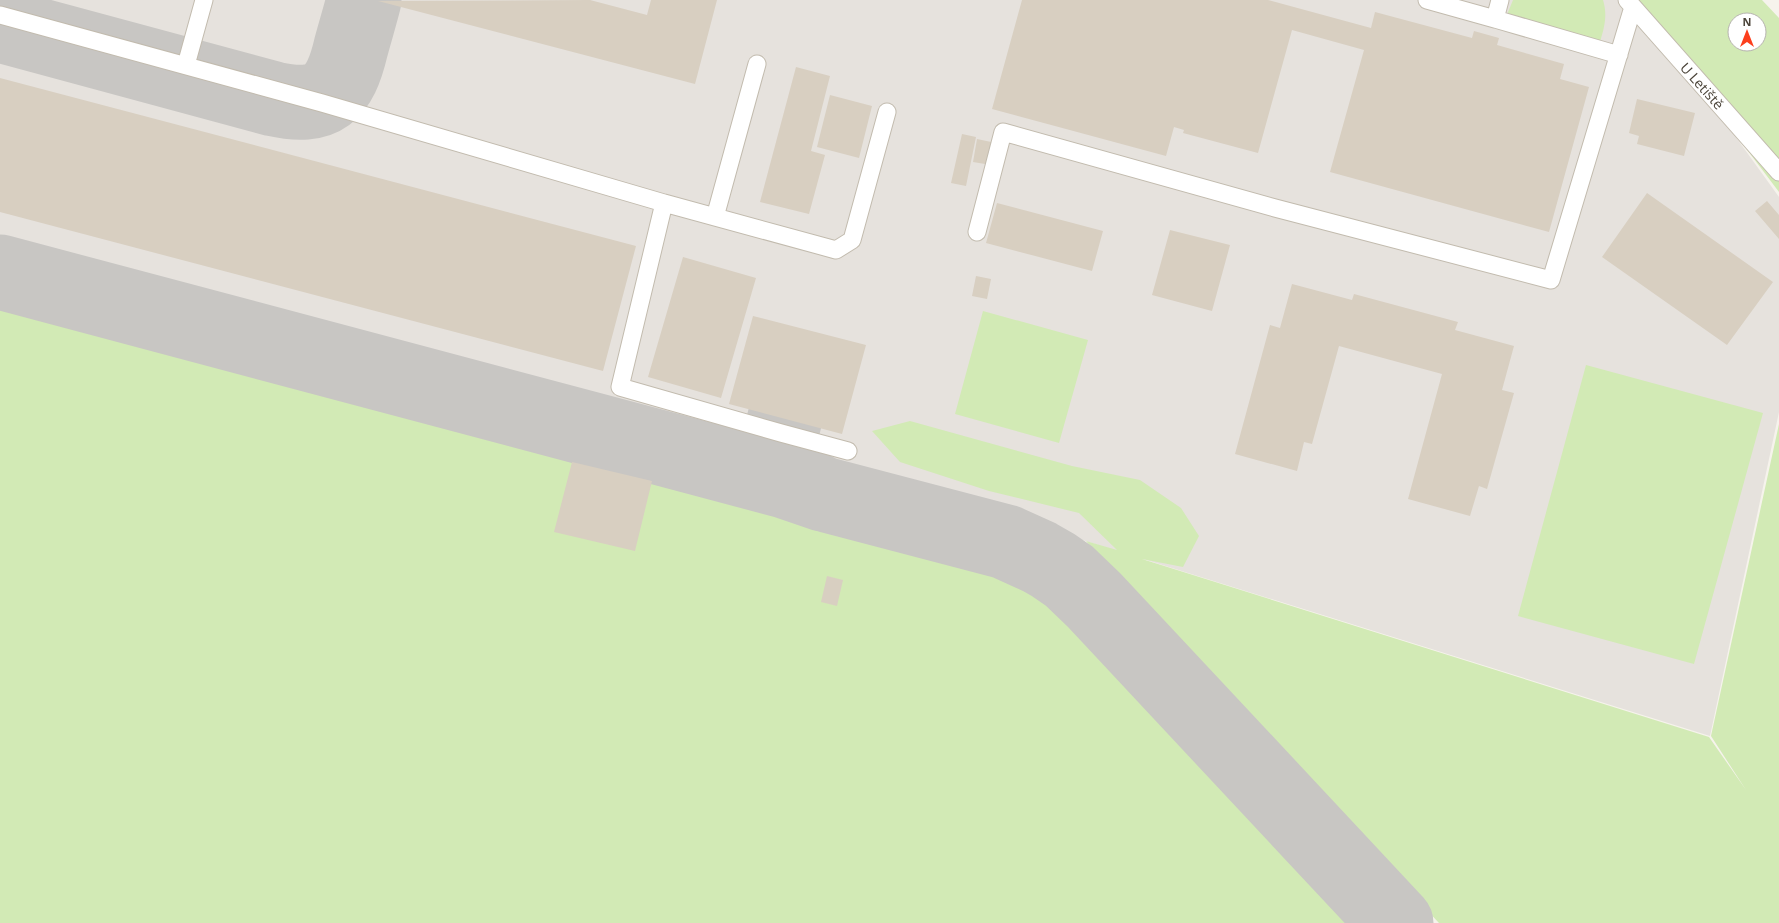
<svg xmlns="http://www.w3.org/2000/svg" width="1779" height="923" viewBox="0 0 1779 923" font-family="'Open Sans',sans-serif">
  <rect width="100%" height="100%" fill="#f6f3ec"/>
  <path fill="#e6e2dd" d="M0,0H1637L1779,197V412L1710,736L884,478L0,243Z"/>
  <path fill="#d2eab5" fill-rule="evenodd" d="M1513,0H1603C1608,16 1604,29 1599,45L1506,17Z
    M1634,0H1762L1779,18V192ZM1735,20H1759V44H1735Z
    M0,308L1016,579L1044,597L1083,635L1352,923H0Z
    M983,311L1088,340L1059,443L955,414Z
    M1586,365L1763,413L1694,664L1518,616Z
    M910,421L1072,466L1140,480L1181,508L1199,536L1183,567L1142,559L1709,737L1746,790L1711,736L1779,424V923H1439L1128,592L1086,541L1117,550L1079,513L989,491L900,462L872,431Z"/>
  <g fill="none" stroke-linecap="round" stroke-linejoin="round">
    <path stroke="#c8c6c3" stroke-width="75" d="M0,25L274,99C324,110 340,94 351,47C355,32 360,16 364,0
      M0,272L785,481L823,494L1006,542L1039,557L1053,565L1069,576L1094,600L1396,923
      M785,418C782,429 779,439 781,450C784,470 806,487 823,494"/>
  </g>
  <path fill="#d8cfc1" d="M590,0L647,15L651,0H717L695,84L378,1Z
    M1022,0H1268L1371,28L1375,12L1472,38L1474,31L1499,38L1497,45L1564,64L1560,79L1589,87L1549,232L1330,172L1364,50L1292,30L1258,153L1183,133L1184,130L1174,127L1166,156L992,109Z
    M796,67L830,76L811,151L825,155L809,214L760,202Z
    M0,78L636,246L603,371L0,212Z
    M830,95L872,106L859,158L817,147Z
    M1637,99L1695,113L1684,156L1637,144L1639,136L1629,133Z
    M962,134L976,137L966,186L951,183Z
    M977,139L996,143L991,165L973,162Z
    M1647,193L1773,282L1727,345L1602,257Z
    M1767,201L1779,215V239L1755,211Z
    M997,203L1103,231L1092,271L986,243Z
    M1170,230L1230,245L1212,311L1152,295Z
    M683,257L756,278L721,398L648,377Z
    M976,276L991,279L987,299L972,296Z
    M1292,284L1352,300L1354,294L1458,322L1455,330L1514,346L1502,390L1514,393L1487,489L1479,486L1470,516L1408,499L1442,374L1339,346L1312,444L1304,442L1297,471L1235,454L1270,325L1280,328Z
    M753,316L866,345L842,434L729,404Z
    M572,462L652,481L635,551L554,532Z
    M827,576L843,580L837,606L821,602Z"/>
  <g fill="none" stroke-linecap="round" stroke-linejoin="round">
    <g stroke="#c2bbae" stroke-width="19">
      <path id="service" d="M1427,0L1495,19L1500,0
        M1627,0L1779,172
        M0,15L322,103L664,203L620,387L781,433L848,451
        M1495,19L1619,55
        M186,65L204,0
        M664,203L836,250L852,240L887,112
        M715,217L757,64
        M977,232L1003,132L1275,208L1551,280L1633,7"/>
    </g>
    <use href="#service" stroke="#fff" stroke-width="17"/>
  </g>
  <g text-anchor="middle" stroke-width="3" stroke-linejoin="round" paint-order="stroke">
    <g font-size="14" fill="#4b4439" stroke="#fff">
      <text transform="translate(1702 86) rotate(48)" y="5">U Letiště</text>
    </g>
  </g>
  <g transform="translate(1747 32)"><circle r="19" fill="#ffffff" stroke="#b7b4b0"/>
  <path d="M0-3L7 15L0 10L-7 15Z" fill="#fc3f1d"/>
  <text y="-6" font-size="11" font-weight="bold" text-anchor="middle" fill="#4b4439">N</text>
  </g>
</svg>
